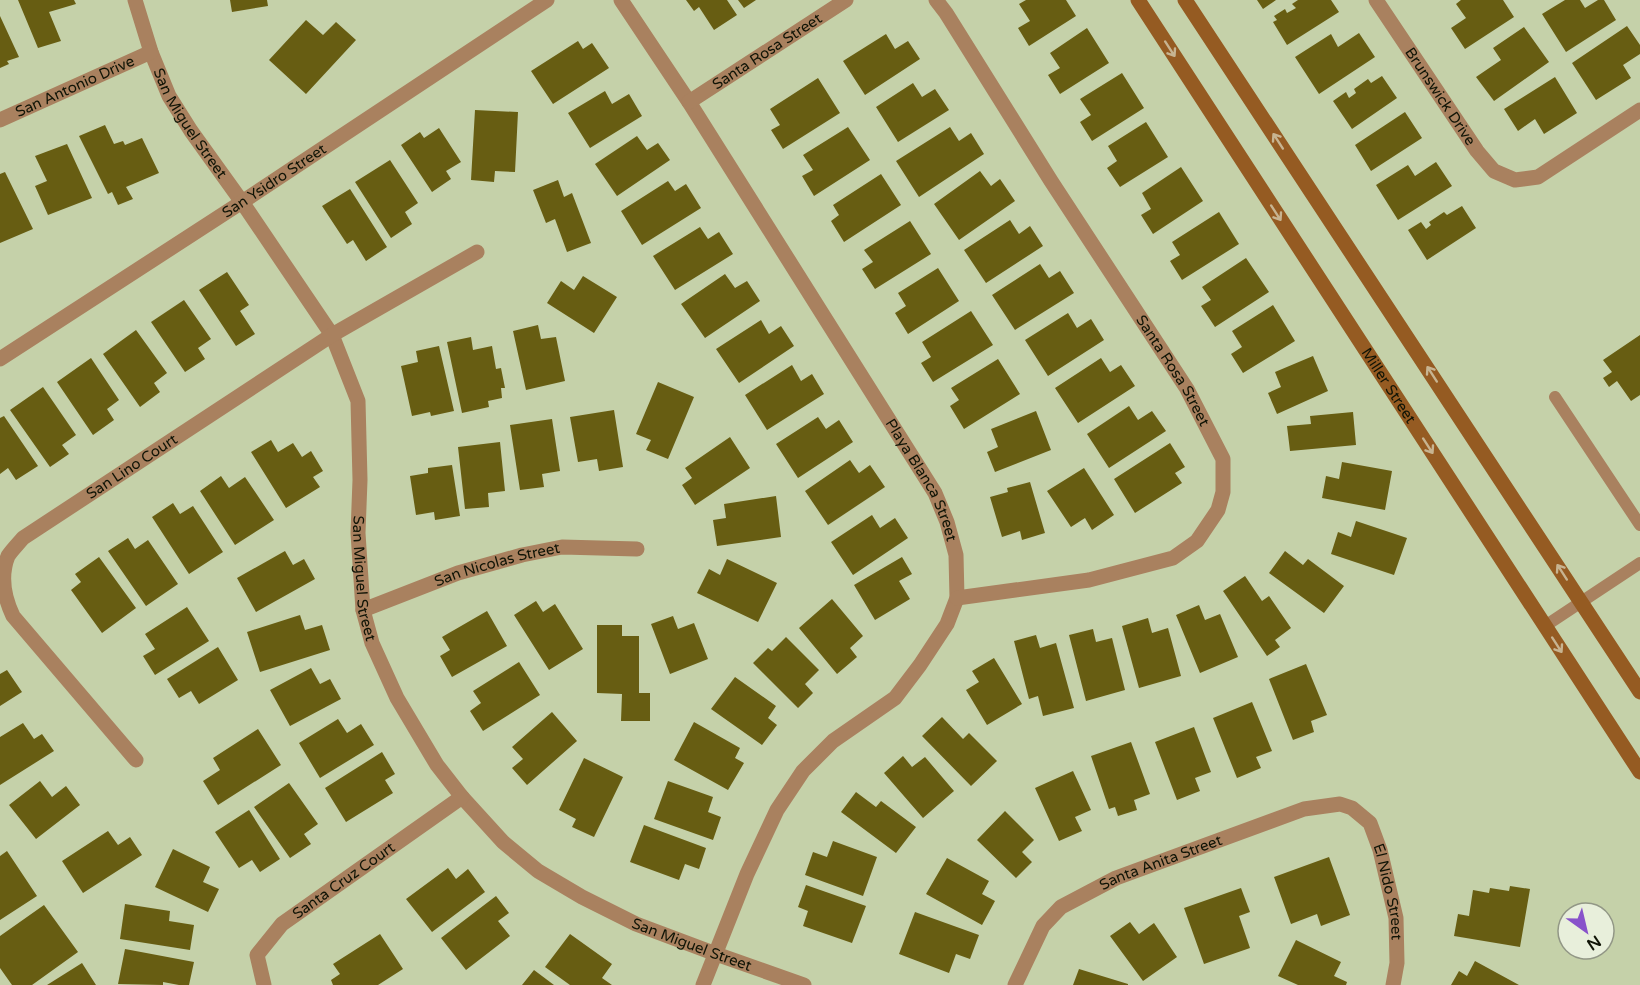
<svg xmlns="http://www.w3.org/2000/svg" width="1640" height="985" viewBox="0 0 1640 985" font-family="'Varela Round',sans-serif">
  <rect width="100%" height="100%" fill="#c5d1a9"/>
  <path fill="#675d12" d="M18,0H74L76,4L49,12L61,41L38,48Z
    M230,0H267L268,6L232,12Z
    M686,0H727L737,15L714,30L699,7L694,11Z
    M738,0H756L744,8Z
    M1026,0H1066L1076,16L1029,46L1018,28L1030,21L1019,4Z
    M1257,0H1276L1263,9Z
    M1298,0H1331L1339,12L1287,45L1273,22L1277,20L1274,16L1285,9L1287,13L1296,8L1292,4Z
    M1461,0H1503L1514,17L1465,49L1451,28L1466,18L1456,4Z
    M1565,0H1580L1585,8L1598,0H1604L1616,20L1566,52L1542,14Z
    M0,16L19,57L7,61L9,64L0,68Z
    M306,20L323,35L336,22L356,40L306,94L269,60Z
    M1627,26L1640,45V54L1623,65L1631,78L1596,100L1572,63Z
    M1524,27L1549,62L1494,101L1476,77L1501,60L1493,48Z
    M1087,28L1109,63L1060,94L1048,75L1060,68L1050,53Z
    M1359,33L1375,57L1319,94L1295,57L1331,34L1338,47Z
    M886,34L895,49L908,41L920,59L865,95L843,61Z
    M578,41L583,49L592,43L609,68L553,104L531,71Z
    M1122,73L1144,108L1092,141L1080,122L1091,115L1080,99Z
    M1382,76L1397,98L1352,129L1333,101L1346,92L1349,98L1356,93L1354,89L1368,79L1371,83Z
    M1555,77L1577,113L1544,134L1535,119L1518,131L1504,109Z
    M818,78L840,113L783,149L771,130L780,125L770,109Z
    M913,83L922,97L935,89L949,110L898,142L876,107Z
    M605,91L612,104L629,94L642,116L590,148L568,113Z
    M475,110L518,112L515,172L495,171L494,182L471,180Z
    M1405,112L1422,138L1371,171L1355,145Z
    M1146,122L1168,157L1120,187L1107,168L1117,161L1108,146Z
    M105,125L114,144L123,141L125,145L142,138L159,173L126,187L133,199L118,205L112,192L108,194L79,136Z
    M848,127L870,160L814,196L802,176L813,170L803,155Z
    M950,127L959,141L971,133L984,154L919,197L896,161Z
    M439,128L461,162L446,171L451,179L432,192L401,145L420,132L424,138Z
    M637,136L647,150L658,143L670,160L617,196L595,164Z
    M67,144L92,198L48,215L35,186L47,181L35,156Z
    M390,160L418,203L405,212L412,224L391,238L355,182Z
    M1436,162L1452,186L1398,220L1376,185L1408,165L1415,176Z
    M1181,167L1203,201L1153,234L1141,215L1151,209L1142,193Z
    M980,171L991,186L1000,179L1015,201L959,240L934,204Z
    M5,172L33,229L0,243V174Z
    M881,174L901,205L844,242L831,221L839,215L833,205Z
    M558,180L564,197L572,193L591,243L567,252L555,219L546,223L533,190Z
    M668,181L675,191L686,184L701,208L642,245L621,211Z
    M350,189L387,247L366,261L353,240L347,244L322,206Z
    M1462,206L1476,228L1427,260L1408,230L1421,222L1426,229L1431,225L1429,222L1444,212L1447,215Z
    M1219,212L1239,244L1182,280L1170,261L1180,255L1172,242Z
    M1010,220L1019,234L1030,226L1043,246L986,283L964,250Z
    M910,221L931,254L875,289L862,269L873,262L864,250Z
    M700,227L708,239L719,232L733,254L675,290L653,256Z
    M1246,258L1269,292L1215,327L1201,306L1211,300L1202,287Z
    M1040,264L1049,278L1060,271L1074,293L1015,330L992,295Z
    M938,268L959,301L908,334L895,313L906,306L898,293Z
    M227,272L249,305L240,311L255,334L236,346L199,290Z
    M725,274L735,288L747,281L760,301L705,338L681,304Z
    M583,276L617,297L594,333L547,303L561,281L574,290Z
    M184,300L211,339L198,348L205,359L185,372L151,322Z
    M1273,305L1295,341L1243,373L1231,354L1242,347L1232,331Z
    M971,311L993,345L933,382L921,363L931,357L922,342Z
    M1068,313L1077,328L1091,319L1104,340L1048,376L1025,340Z
    M761,320L769,334L781,326L794,346L739,383L716,349Z
    M538,325L541,339L556,337L565,381L526,390L513,331Z
    M136,330L167,373L154,383L160,392L140,407L103,354Z
    M1640,335V395L1631,401L1617,381L1609,387L1603,378L1612,372L1603,360Z
    M471,337L473,350L492,346L496,369L501,368L505,388H501L502,398L488,401L489,407L462,413L447,342Z
    M439,346L454,411L431,416L430,412L412,416L401,366L418,362L416,351Z
    M1313,356L1328,391L1277,414L1268,393L1281,387L1275,372Z
    M91,358L119,400L107,409L114,420L93,435L57,382Z
    M1101,358L1110,372L1121,365L1135,386L1078,423L1055,388Z
    M998,359L1020,394L964,429L950,406L959,400L951,388Z
    M792,365L801,381L812,374L824,394L767,430L745,395Z
    M658,382L694,397L668,459L646,450L651,440L636,434Z
    M43,387L76,435L62,445L69,454L50,467L10,410Z
    M1129,406L1138,420L1152,411L1166,431L1109,468L1087,434Z
    M614,410L623,467L599,471L597,459L578,462L570,417Z
    M1036,411L1051,450L995,472L987,452L998,447L991,429Z
    M1353,412L1356,445L1290,451L1287,426L1311,424L1310,416Z
    M4,416L38,466L16,480L8,468L0,474V418Z
    M818,417L826,429L839,420L853,442L798,478L776,444Z
    M552,419L560,471L542,474L544,487L520,490L510,425Z
    M730,437L750,468L695,505L682,485L692,478L685,468Z
    M271,440L278,452L293,443L302,457L311,451L323,471L313,477L320,487L286,508L251,452Z
    M500,442L505,491L488,493L489,507L465,509L458,447Z
    M1170,443L1185,467L1175,473L1182,483L1135,513L1114,479Z
    M850,460L859,473L870,465L885,487L828,525L805,491Z
    M1342,462L1392,471L1385,510L1322,498L1326,476L1339,479Z
    M452,465L460,516L435,520L434,512L416,515L410,476L428,473V468Z
    M1084,468L1114,515L1092,530L1085,518L1071,527L1047,491Z
    M221,476L229,488L245,477L274,520L235,545L200,491Z
    M1030,482L1045,533L1022,540L1020,531L1002,537L990,497L1008,492L1007,488Z
    M776,496L781,537L717,546L713,520L726,518L724,504Z
    M173,503L180,514L193,506L223,552L189,574L152,517Z
    M872,515L880,528L895,518L908,538L853,575L831,542Z
    M1356,521L1407,538L1394,575L1331,554L1338,532L1351,537Z
    M128,538L135,549L148,540L178,584L146,606L108,551Z
    M285,551L293,565L304,559L315,579L256,612L237,578Z
    M1285,551L1303,565L1308,559L1344,586L1324,613L1269,573Z
    M99,557L136,608L102,633L71,590L81,582L75,574Z
    M902,557L912,574L899,581L910,599L875,620L854,585Z
    M727,559L777,583L758,622L697,593L709,569L720,575Z
    M1245,576L1262,601L1269,596L1291,628L1275,640L1280,647L1267,656L1223,591Z
    M832,599L863,636L850,648L857,657L837,674L799,628Z
    M536,601L543,612L555,604L583,649L549,670L514,615Z
    M1199,605L1205,620L1220,614L1238,657L1200,673L1176,615Z
    M187,607L209,641L155,675L143,656L155,649L145,634Z
    M487,611L507,646L452,677L440,656L450,650L442,637Z
    M300,615L305,630L322,625L330,650L260,672L247,632Z
    M673,616L678,629L694,623L708,659L670,674L651,624Z
    M1148,618L1152,633L1168,628L1181,676L1139,688L1122,626Z
    M597,625H622V636H639V693H650V721H621L622,694L597,693Z
    M1093,629L1096,642L1112,638L1125,690L1086,701L1069,635Z
    M1036,635L1040,648L1056,643L1074,708L1043,716L1038,696L1029,699L1014,641Z
    M786,637L819,670L805,684L813,693L798,708L753,663L768,648L772,651Z
    M218,647L238,680L199,704L191,691L179,698L167,679Z
    M994,658L1022,704L987,725L966,690L979,682L972,671Z
    M519,662L540,695L483,731L470,711L481,703L473,691Z
    M1306,664L1327,715L1311,721L1314,732L1293,740L1269,679Z
    M311,668L320,684L330,679L341,699L290,726L270,690Z
    M7,670L22,692L0,706V674Z
    M735,677L776,706L768,718L777,725L762,745L711,709Z
    M1252,702L1272,751L1256,757L1261,768L1237,778L1213,718Z
    M552,712L577,741L527,785L512,768L523,759L512,747Z
    M942,717L963,739L969,733L997,761L971,786L922,736Z
    M338,719L347,733L361,724L374,745L320,778L299,743Z
    M694,722L740,748L735,758L744,763L728,790L674,760Z
    M23,723L34,739L42,734L54,751L0,785V737Z
    M1194,727L1211,772L1195,778L1200,791L1177,800L1155,742Z
    M258,729L281,765L218,805L203,781L220,770L213,758Z
    M1131,742L1150,794L1134,800L1137,810L1118,816L1115,807L1109,809L1091,756Z
    M382,752L395,774L385,780L393,793L346,822L325,788Z
    M903,756L912,767L925,757L954,791L923,818L884,773Z
    M584,758L623,777L594,837L572,827L576,819L559,810Z
    M1073,771L1091,810L1075,817L1082,831L1059,841L1035,788Z
    M40,781L52,797L66,786L80,805L36,839L9,805Z
    M668,781L713,797L708,812L721,817L713,840L654,819Z
    M289,783L318,824L304,834L311,844L290,858L254,807Z
    M856,792L876,807L881,801L916,827L896,853L841,812Z
    M249,810L280,859L260,872L252,860L239,868L215,832Z
    M1005,811L1034,840L1022,852L1032,862L1016,878L977,840Z
    M644,825L706,848L699,869L685,864L679,880L630,862Z
    M108,831L118,845L130,837L142,855L83,893L62,861Z
    M833,841L877,857L863,896L805,875L813,852L827,857Z
    M173,849L210,867L203,882L219,889L208,912L155,887Z
    M7,851L37,896L0,920V856Z
    M1329,857L1350,915L1321,926L1317,914L1291,924L1274,877Z
    M947,858L989,881L982,894L995,901L982,925L926,894Z
    M448,868L456,879L468,869L485,892L432,932L406,899Z
    M806,885L866,906L852,943L803,926L808,911L798,907Z
    M1510,886L1530,889L1520,947L1454,936L1458,914L1469,916L1473,890L1489,893L1490,888L1509,891Z
    M1241,888L1250,912L1239,916L1250,948L1204,964L1184,908Z
    M496,896L509,913L498,921L510,936L466,970L441,938Z
    M125,904L170,911L169,921L194,925L190,950L120,939Z
    M44,905L78,952L32,985H12L0,968V936Z
    M915,912L979,935L970,959L956,954L949,973L899,954Z
    M1130,922L1139,934L1154,923L1177,957L1143,981L1110,936Z
    M380,934L403,969L378,985H333L331,980L340,974L333,964Z
    M570,934L612,964L602,978L612,985H570L545,967Z
    M1296,940L1341,962L1334,976L1347,982L1346,985H1298L1278,976Z
    M125,949L194,962L189,985H179L163,982V985L118,984Z
    M1475,961L1519,985H1451L1459,971L1467,976Z
    M82,963L96,985H47Z
    M1079,969L1128,984V985H1073Z
    M534,970L554,985H522Z"/>
  <g fill="none" stroke-linecap="round" stroke-linejoin="round">
    <path stroke="#a9815f" stroke-width="12" d="M1555,397L1640,525
      M1545,626L1640,563"/>
    <g stroke="#a9815f" stroke-width="15">
      <path id="s1" d="M135,0L151,52L169,96L191,131L242,202L332,335L358,401L360,480L358,533L363,610L372,643L397,698L437,765L462,797L503,842L538,871L582,897L636,924L716,954L804,985"/>
      <path id="s2" d="M621,0L689,102L935,493L947,522L956,555L957,598L947,624L920,665L895,698L833,741L803,771L777,810L747,874L703,985"/>
      <path id="s3" d="M936,0L946,13L1051,181L1187,389L1223,459V492L1218,510L1197,541L1173,558L1089,580L957,598"/>
      <path id="s4" d="M1376,0L1477,151L1494,171L1515,180L1538,177L1640,110"/>
      <path id="s5" d="M689,102L846,0"/>
      <path id="s6" d="M0,120L151,52"/>
      <path id="s7" d="M0,359L242,202L547,0"/>
      <path id="s8" d="M363,610L458,573L522,555L562,547L637,549"/>
      <path id="s9" d="M136,760L13,616C4,597 0,576 8,556C12,550 18,544 23,538L332,335L477,252"/>
      <path id="s10" d="M264,985L257,955L282,924L462,797"/>
      <path id="s11" d="M1015,985L1043,926L1061,907L1116,878L1304,809L1340,804L1352,808L1370,823L1380,850L1396,918L1397,963L1393,985"/>
    </g>
    <g stroke="#955b22" stroke-width="15">
      <path id="s12" d="M1138,0L1640,772"/>
      <path d="M1185,0L1640,692"/>
    </g>
  </g>
  <defs><path id="oneway-shaft" d="M-6 0H5M1.5-3L5.5 0L1.5 3" fill="none" stroke-width="1.6" stroke-linecap="round" stroke-linejoin="round" transform="scale(1.5)"/></defs>
  <g stroke="#c7b491">
    <use href="#oneway-shaft" transform="translate(1170 49) rotate(57)"/>
    <use href="#oneway-shaft" transform="translate(1278 141) rotate(-123)"/>
    <use href="#oneway-shaft" transform="translate(1276 213) rotate(57)"/>
    <use href="#oneway-shaft" transform="translate(1432 374) rotate(-123)"/>
    <use href="#oneway-shaft" transform="translate(1428 446) rotate(57)"/>
    <use href="#oneway-shaft" transform="translate(1562 572) rotate(-123)"/>
    <use href="#oneway-shaft" transform="translate(1557 645) rotate(57)"/>
  </g>
  <g text-anchor="middle" stroke-width="6" stroke-linejoin="round" paint-order="stroke">
    <g font-size="15" fill="#101406" stroke="#e8efdb">
      <text dy="5" stroke="none"><textPath href="#s5" startOffset="93">Santa Rosa Street</textPath></text>
      <text dy="5" stroke="none"><textPath href="#s6" startOffset="82">San Antonio Drive</textPath></text>
      <text dy="5" stroke="none"><textPath href="#s4" startOffset="116">Brunswick Drive</textPath></text>
      <text dy="5" stroke="none"><textPath href="#s1" startOffset="136">San Miguel Street</textPath></text>
      <text dy="5" stroke="none"><textPath href="#s7" startOffset="327">San Ysidro Street</textPath></text>
      <text dy="5" stroke="none"><textPath href="#s3" startOffset="440">Santa Rosa Street</textPath></text>
      <text dy="5" stroke="none"><textPath href="#s12" startOffset="460">Miller Street</textPath></text>
      <text dy="5" stroke="none"><textPath href="#s9" startOffset="405">San Lino Court</textPath></text>
      <text dy="5" stroke="none"><textPath href="#s2" startOffset="567">Playa Blanca Street</textPath></text>
      <text dy="5" stroke="none"><textPath href="#s8" startOffset="142">San Nicolas Street</textPath></text>
      <text dy="5" stroke="none"><textPath href="#s1" startOffset="640">San Miguel Street</textPath></text>
      <text dy="5" stroke="none"><textPath href="#s11" startOffset="201">Santa Anita Street</textPath></text>
      <text dy="5" stroke="none"><textPath href="#s10" startOffset="146">Santa Cruz Court</textPath></text>
      <text dy="5" stroke="none"><textPath href="#s11" startOffset="498">El Nido Street</textPath></text>
      <text dy="5" stroke="none"><textPath href="#s1" startOffset="1162">San Miguel Street</textPath></text>
    </g>
  </g>
  <g transform="translate(1586 931) rotate(146)"><circle r="28" fill="#e8efdb" stroke="#929786" stroke-width="1.5"/>
  <path d="M0-4.5L10 22L0 15L-10 22Z" fill="#8852ca"/>
  <text y="-9" font-size="16" font-weight="bold" text-anchor="middle" fill="#101406">N</text>
  </g>
</svg>
